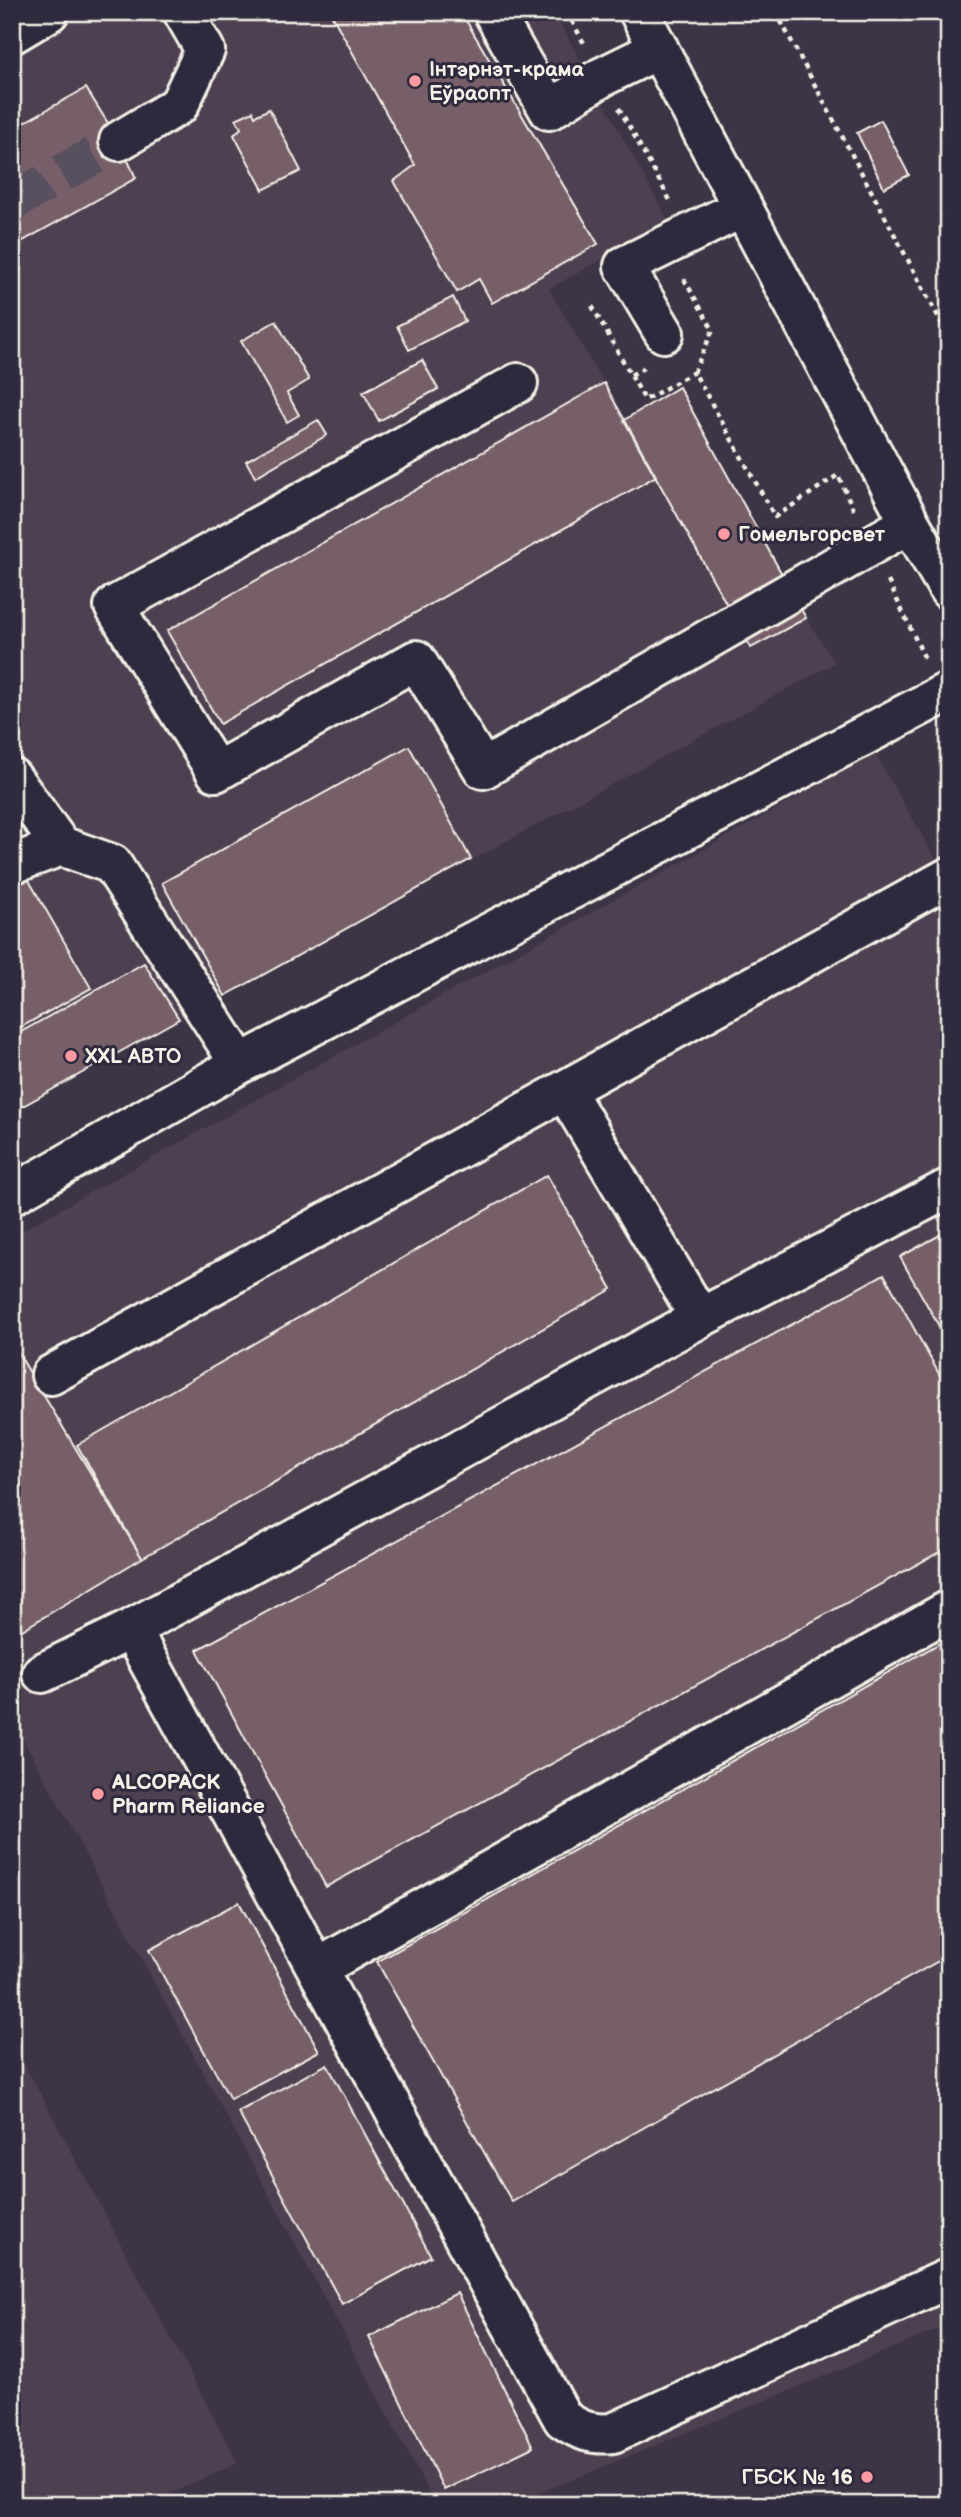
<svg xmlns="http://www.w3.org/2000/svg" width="961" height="2517" viewBox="0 0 961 2517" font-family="'Balsamiq Sans',sans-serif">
  <rect width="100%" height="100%" fill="#3d3446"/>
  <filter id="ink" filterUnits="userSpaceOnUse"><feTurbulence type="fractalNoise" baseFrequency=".0143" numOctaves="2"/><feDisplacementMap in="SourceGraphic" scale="14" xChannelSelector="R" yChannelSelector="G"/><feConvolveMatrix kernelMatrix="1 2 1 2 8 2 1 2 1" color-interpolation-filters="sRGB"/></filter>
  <g filter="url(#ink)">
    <path fill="#4e4151" d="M12,12H554L669,222L549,289L624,419L679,387L806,618L835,663L179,1019L12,1112Z
      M875,754L949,882V2325L510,2505H436L12,1718V1236Z
      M12,2041L238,2463L145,2505H12Z"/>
    <path fill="#775e6a" stroke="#f4f1e8" stroke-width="2" d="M330,12H461L598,244L492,303L479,279L457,292L394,181L415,165Z
      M86,88L119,141L136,178L12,247V129Z
      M269,109L301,171L263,190L234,135L241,128L236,119L253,111L255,116Z
      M881,120L909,175L884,188L857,133Z
      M453,297L465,321L409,350L397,326Z
      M276,321L309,380L287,393L299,415L287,422L241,341Z
      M422,360L438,389L379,421L363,392Z
      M604,383L656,476L220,724L167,631Z
      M679,387L806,618L751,648L624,420Z
      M318,420L327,435L255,477L246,461Z
      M409,746L471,859L225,996L162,883Z
      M12,851L91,988L12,1032Z
      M144,963L179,1019L12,1112V1037Z
      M547,1175L612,1289L142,1558L77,1445Z
      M949,1230V1344L900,1257Z
      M884,1274L949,1392V1547L326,1887L197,1650Z
      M12,1343L142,1558L12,1636Z
      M949,1638V1955L512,2202L377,1962Z
      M239,1902L319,2051L230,2099L149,1950Z
      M327,2064L431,2256L342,2304L238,2112Z
      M457,2293L533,2447L444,2490L369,2337Z"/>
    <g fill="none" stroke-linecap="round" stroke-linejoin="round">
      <path stroke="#58505e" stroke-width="38" stroke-dasharray="38 19" stroke-linecap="butt" d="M12,202L119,141"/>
      <g stroke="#f4f1e8" stroke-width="44">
        <path id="minor" d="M493,12L549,110L602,77L659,49
          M639,12L910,523L949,590
          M12,34L49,12
          M119,141L179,105L205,50L183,12
          M664,333L624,266L742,208
          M518,383L114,606L216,772L416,660L483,769L910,523
          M12,778L61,846L112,864L240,1064
          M18,862L61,846
          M566,1092L700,1318L131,1629L563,2419C580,2431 592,2435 613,2433L949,2278
          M12,1195L240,1064L949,691
          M700,1318L949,1188
          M51,1375L949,877
          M42,1673L131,1629
          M318,1968L949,1610"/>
      </g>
      <path stroke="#f4f1e8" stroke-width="4.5" stroke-dasharray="5 5" stroke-linecap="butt" d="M567,12L585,45
        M776,12L949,337
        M619,108L671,202
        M684,279L713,330L694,372L775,517L838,475L855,513
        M592,306L645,400L694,372
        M631,375L647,366
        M888,581L926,661"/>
      <use href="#minor" stroke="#2f2a3d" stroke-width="38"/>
    </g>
  </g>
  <g fill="#ff9aa2" stroke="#2f2a3d" stroke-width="2.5">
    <circle cx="415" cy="81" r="7"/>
    <circle cx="724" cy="534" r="7"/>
    <circle cx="71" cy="1056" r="7"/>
    <circle cx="98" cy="1794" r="7"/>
    <circle cx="867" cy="2477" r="7"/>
  </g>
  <g text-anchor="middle" stroke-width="6" stroke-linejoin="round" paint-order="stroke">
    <g font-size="21" font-weight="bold" fill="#f4f1e8" stroke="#2f2a3d" text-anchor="start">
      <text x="429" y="76">Інтэрнэт-крама<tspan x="429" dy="24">Еўраопт</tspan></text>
      <text x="738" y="541">Гомельгорсвет</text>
      <text x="85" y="1063">XXL АВТО</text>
      <text x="112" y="1789">ALCOPACK<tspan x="112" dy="24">Pharm Reliance</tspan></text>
      <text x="853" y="2484" text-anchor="end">ГБСК № 16</text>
    </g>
  </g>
  <rect width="961" height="2517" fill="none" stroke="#2f2a3d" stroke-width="42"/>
  <rect x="21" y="21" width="919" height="2475" fill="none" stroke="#f4f1e8" stroke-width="2.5" filter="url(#ink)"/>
</svg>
